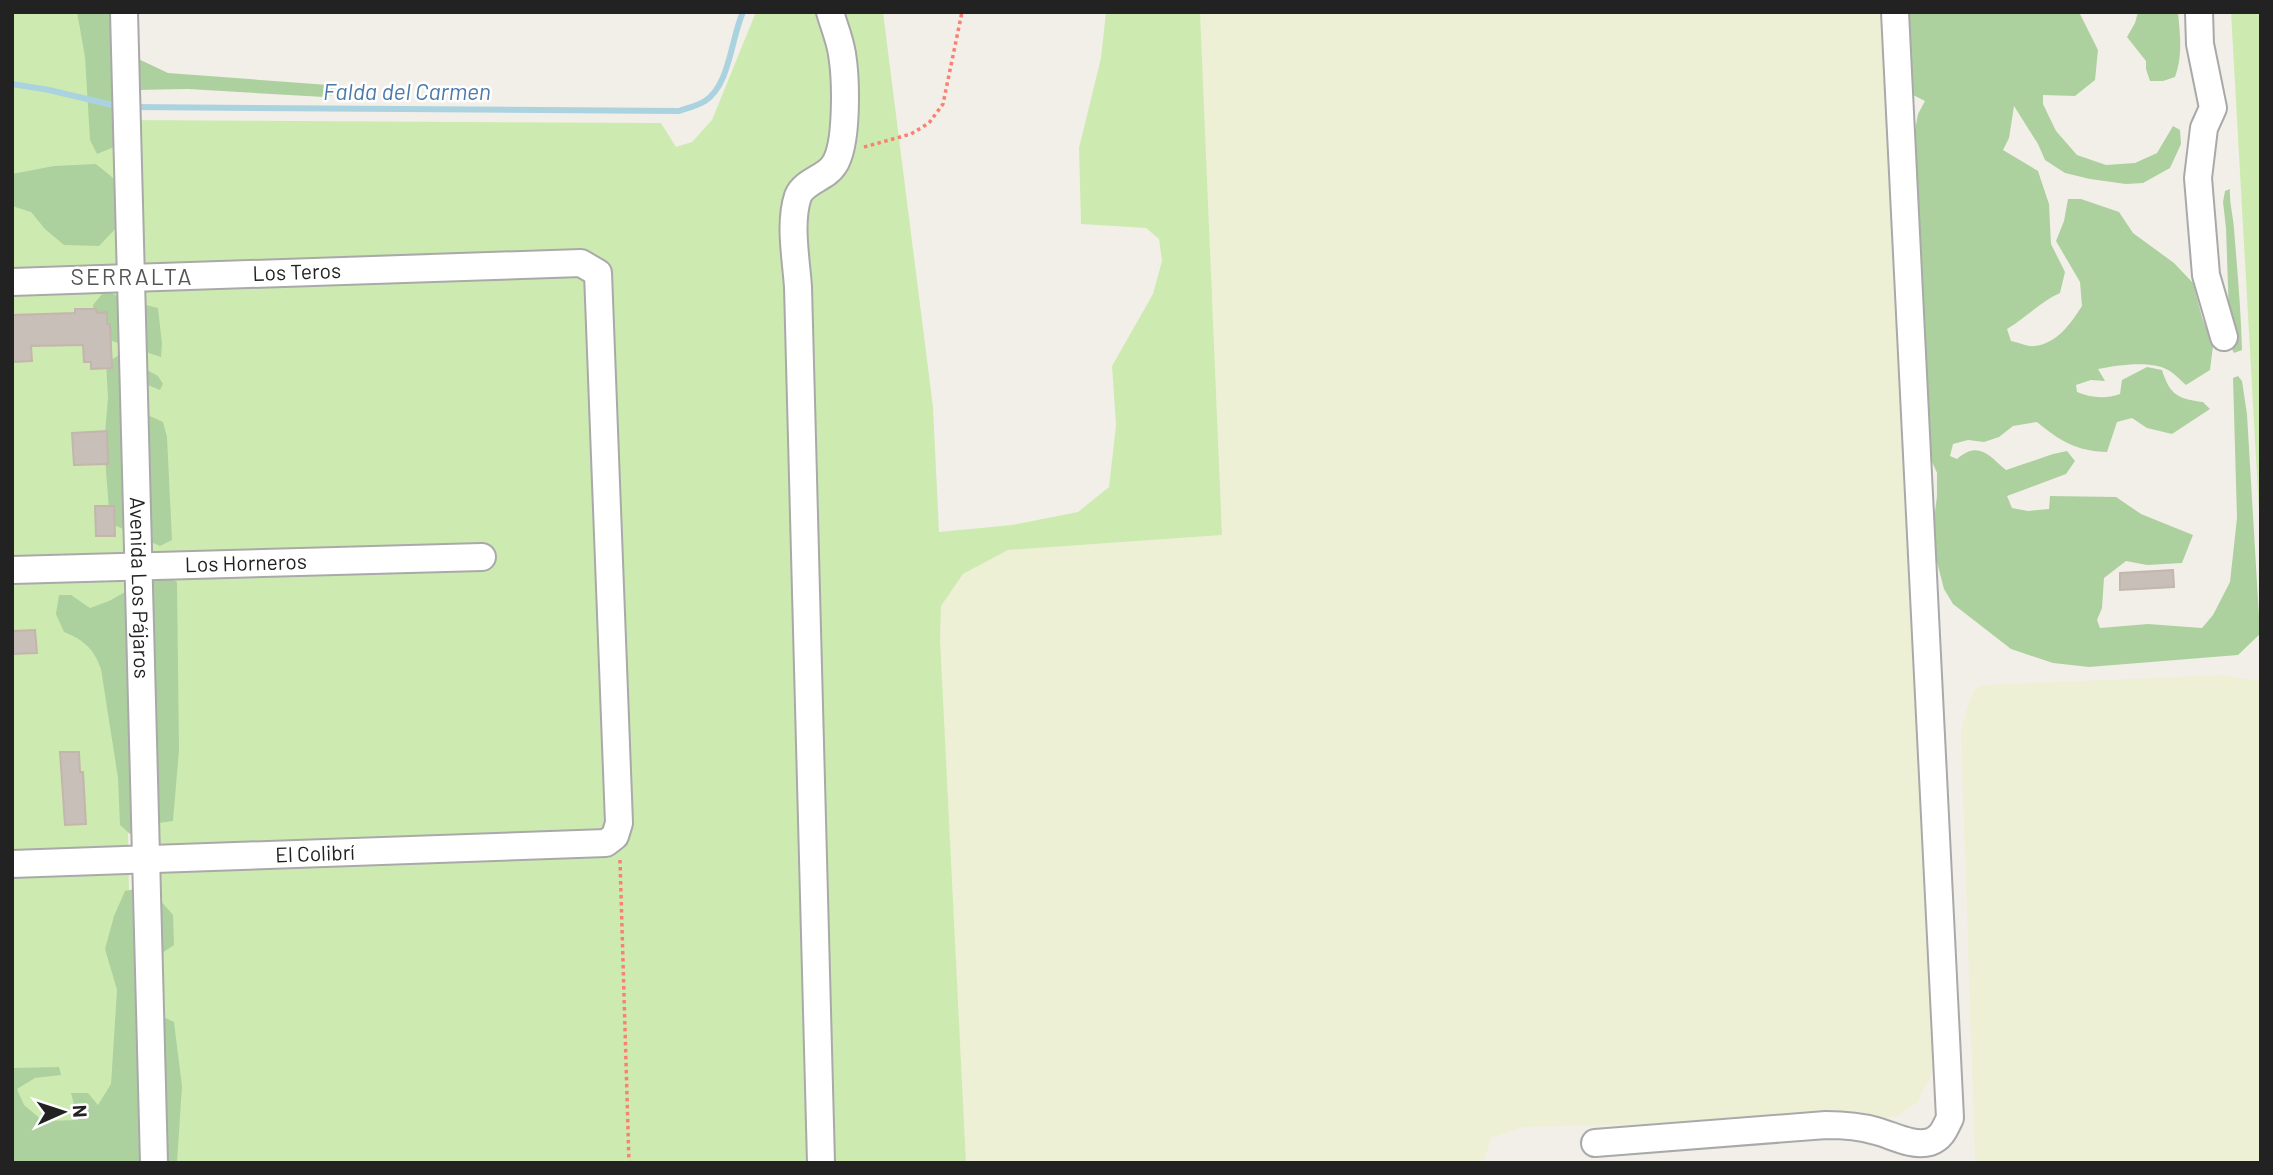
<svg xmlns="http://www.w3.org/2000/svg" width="2273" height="1175" viewBox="0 0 2273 1175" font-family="Barlow,sans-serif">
  <rect width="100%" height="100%" fill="#f2efe9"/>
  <path fill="#eef0d5" d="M1200,12H1885L1937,1064L1917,1103L1898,1116L1886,1118L1523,1127L1491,1138L1483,1163H966L939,631L941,606L963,574L1008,550L1222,535Z
    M2222,675L2261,681V1163H1975L1961,732L1966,711L1974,690L1982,685Z"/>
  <path fill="#cdebb0" d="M12,12H116L133,1163H12Z
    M756,12H883L933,407L939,532L1012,525L1078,512L1109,487L1116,425L1112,366L1153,294L1162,261L1159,239L1146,228L1081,224L1079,148L1101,58L1106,12H1200L1222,535L1008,550L963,574L941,606L940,639L966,1163H154L127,120L661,123L676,147L692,142L712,120Z
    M2231,12H2261V547Z"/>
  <path fill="#add19e" d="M77,12H138L133,15L130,55L168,73L328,85L341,93L324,97L188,89L137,90L119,145L97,154L90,140L85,57Z
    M1903,12H2079L2098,50L2095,80L2075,96L2043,95V104L2056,131L2077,155L2106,165L2135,163L2157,153L2173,126L2180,130L2181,144L2170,168L2143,183L2126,184L2090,179L2065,173L2045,160L2038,144L2014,106L2009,138L2003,150L2038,171L2049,204L2051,244L2065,272L2060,293C2040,302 2026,318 2007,329L2011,341C2018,342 2028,347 2034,346C2057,344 2071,323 2082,306L2080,282L2056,241L2064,221L2068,199H2081L2119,212L2133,233L2174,263L2193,283L2202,317L2213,346L2210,370L2186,385C2180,380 2174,373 2168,370C2151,360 2117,365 2098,369L2105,381L2091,380L2076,385L2077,392C2092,398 2105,399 2120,394L2122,380L2147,367L2162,370C2170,395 2178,399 2203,402L2210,409L2172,434L2147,428L2132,418L2117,422L2107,452C2076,451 2060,441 2037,422L2013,426L1999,437L1984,442L1968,440L1953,444L1950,456L1957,459C1979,440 1989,456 2006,470L2053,454L2067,451L2075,461L2066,474L2007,496L2012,508L2028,511L2049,509L2050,496L2116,497L2141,514L2193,535L2182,563L2147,565L2126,561L2104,578L2102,608L2097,620L2100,628L2148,624L2202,628L2213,615L2230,582L2237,518L2233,378L2238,376L2242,381L2247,414L2260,634L2238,655L2089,667L2053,663L2011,649L1953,604L1944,589L1937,562L1933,527L1937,496V473L1925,446L1911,152L1918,114L1925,101L1909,93Z
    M2138,12H2178C2180,35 2183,55 2175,77L2163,81H2150L2146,69V61L2127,37L2135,23Z
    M96,164L118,182L122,222L99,246L64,245L45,229L31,212L12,206V174L54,166Z
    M2230,189C2229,202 2233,215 2234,228C2237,268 2241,309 2242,350L2234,353L2230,345L2226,228L2223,202L2225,191Z
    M109,292L126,300L158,308L162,344L161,357L100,337L94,319L93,305L102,294Z
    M119,355L158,376L163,384L160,390L140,382L141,412L163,422L167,437L172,540L160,546L110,523L104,445L108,398L106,363Z
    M161,572L177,582L179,750L173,821L152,824L130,834L120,825L118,778L101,669C94,649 84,640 64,632L56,614L59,595H71L90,608L109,601Z
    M135,889L159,899L173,915L174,945L159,955L143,1007L174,1022L182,1086L177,1163H12V1068L59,1067L61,1075L35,1078L17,1089L24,1105L43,1121L78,1120L71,1093H88L98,1105L111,1084L117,990L105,949L114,916L125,891Z"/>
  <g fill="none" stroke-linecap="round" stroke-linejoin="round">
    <path stroke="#aad3df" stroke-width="6" d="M12,84L49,90L121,107
      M132,107L679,111C687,108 697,106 705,101C730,85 731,38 743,12"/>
  </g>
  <path fill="#c7bfb8" stroke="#c4b6ab" stroke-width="2" d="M75,309H96L97,313L107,312V324H110L112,368L91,369V362H84L83,345L31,346L32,361L12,362V315L75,313Z
    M107,431L108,464L74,465L72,433Z
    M95,506H114L115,536H96Z
    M2173,570L2174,587L2120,590V573Z
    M35,630L37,653L12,654V631Z
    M60,752H79L80,772H83L86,824L65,825Z"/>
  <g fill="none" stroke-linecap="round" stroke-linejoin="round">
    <g stroke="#a9a9a9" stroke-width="30">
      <g id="minor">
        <path id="s1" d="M124,12L154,1163"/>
        <path d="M2199,12L2200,44L2213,108L2204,128L2198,178L2206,275L2224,337"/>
        <path id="s2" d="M12,282L581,263L598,273L619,823L615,836L606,843L12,864"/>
        <path id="s3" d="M12,570L482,557"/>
        <path d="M1595,1143L1826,1125C1843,1125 1859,1126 1876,1131C1892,1135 1912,1147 1930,1142C1942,1138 1945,1128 1950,1118L1895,12"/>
        <path d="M821,1163L798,287C796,258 789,223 798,196C804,181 826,178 834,165C848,145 846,78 842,54C840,40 834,26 830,12"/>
      </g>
    </g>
    <path stroke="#fa8072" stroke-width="3.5" stroke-dasharray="3.5 3.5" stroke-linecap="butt" d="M864,147L911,134L929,123L943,104L962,12
      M620,860L629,1163"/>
    <use href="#minor" stroke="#fff" stroke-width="26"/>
  </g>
  <g text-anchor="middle" stroke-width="5" stroke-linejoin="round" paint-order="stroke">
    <g font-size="21" fill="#222" stroke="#fff">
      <text dy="7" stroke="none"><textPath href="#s2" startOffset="285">Los Teros</textPath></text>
      <text dy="7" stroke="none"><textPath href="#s3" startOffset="234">Los Horneros</textPath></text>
      <text dy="7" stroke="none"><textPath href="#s1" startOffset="576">Avenida Los Pájaros</textPath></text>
      <text transform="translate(315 854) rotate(-2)" y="7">El Colibrí</text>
    </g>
    <g font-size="23" font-style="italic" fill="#4a7aab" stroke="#fff">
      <text x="407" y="100">Falda del Carmen</text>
    </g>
    <g font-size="23" letter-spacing="2" fill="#555" stroke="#fff">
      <text x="132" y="285">SERRALTA</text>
    </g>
  </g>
  <rect width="2273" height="1175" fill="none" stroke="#222222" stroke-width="28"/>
  <g transform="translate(63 1112) rotate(87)" stroke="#ffffff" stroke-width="5" paint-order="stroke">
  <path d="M0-5L12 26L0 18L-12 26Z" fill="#222222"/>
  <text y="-10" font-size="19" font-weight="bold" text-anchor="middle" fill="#222222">N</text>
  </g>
</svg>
